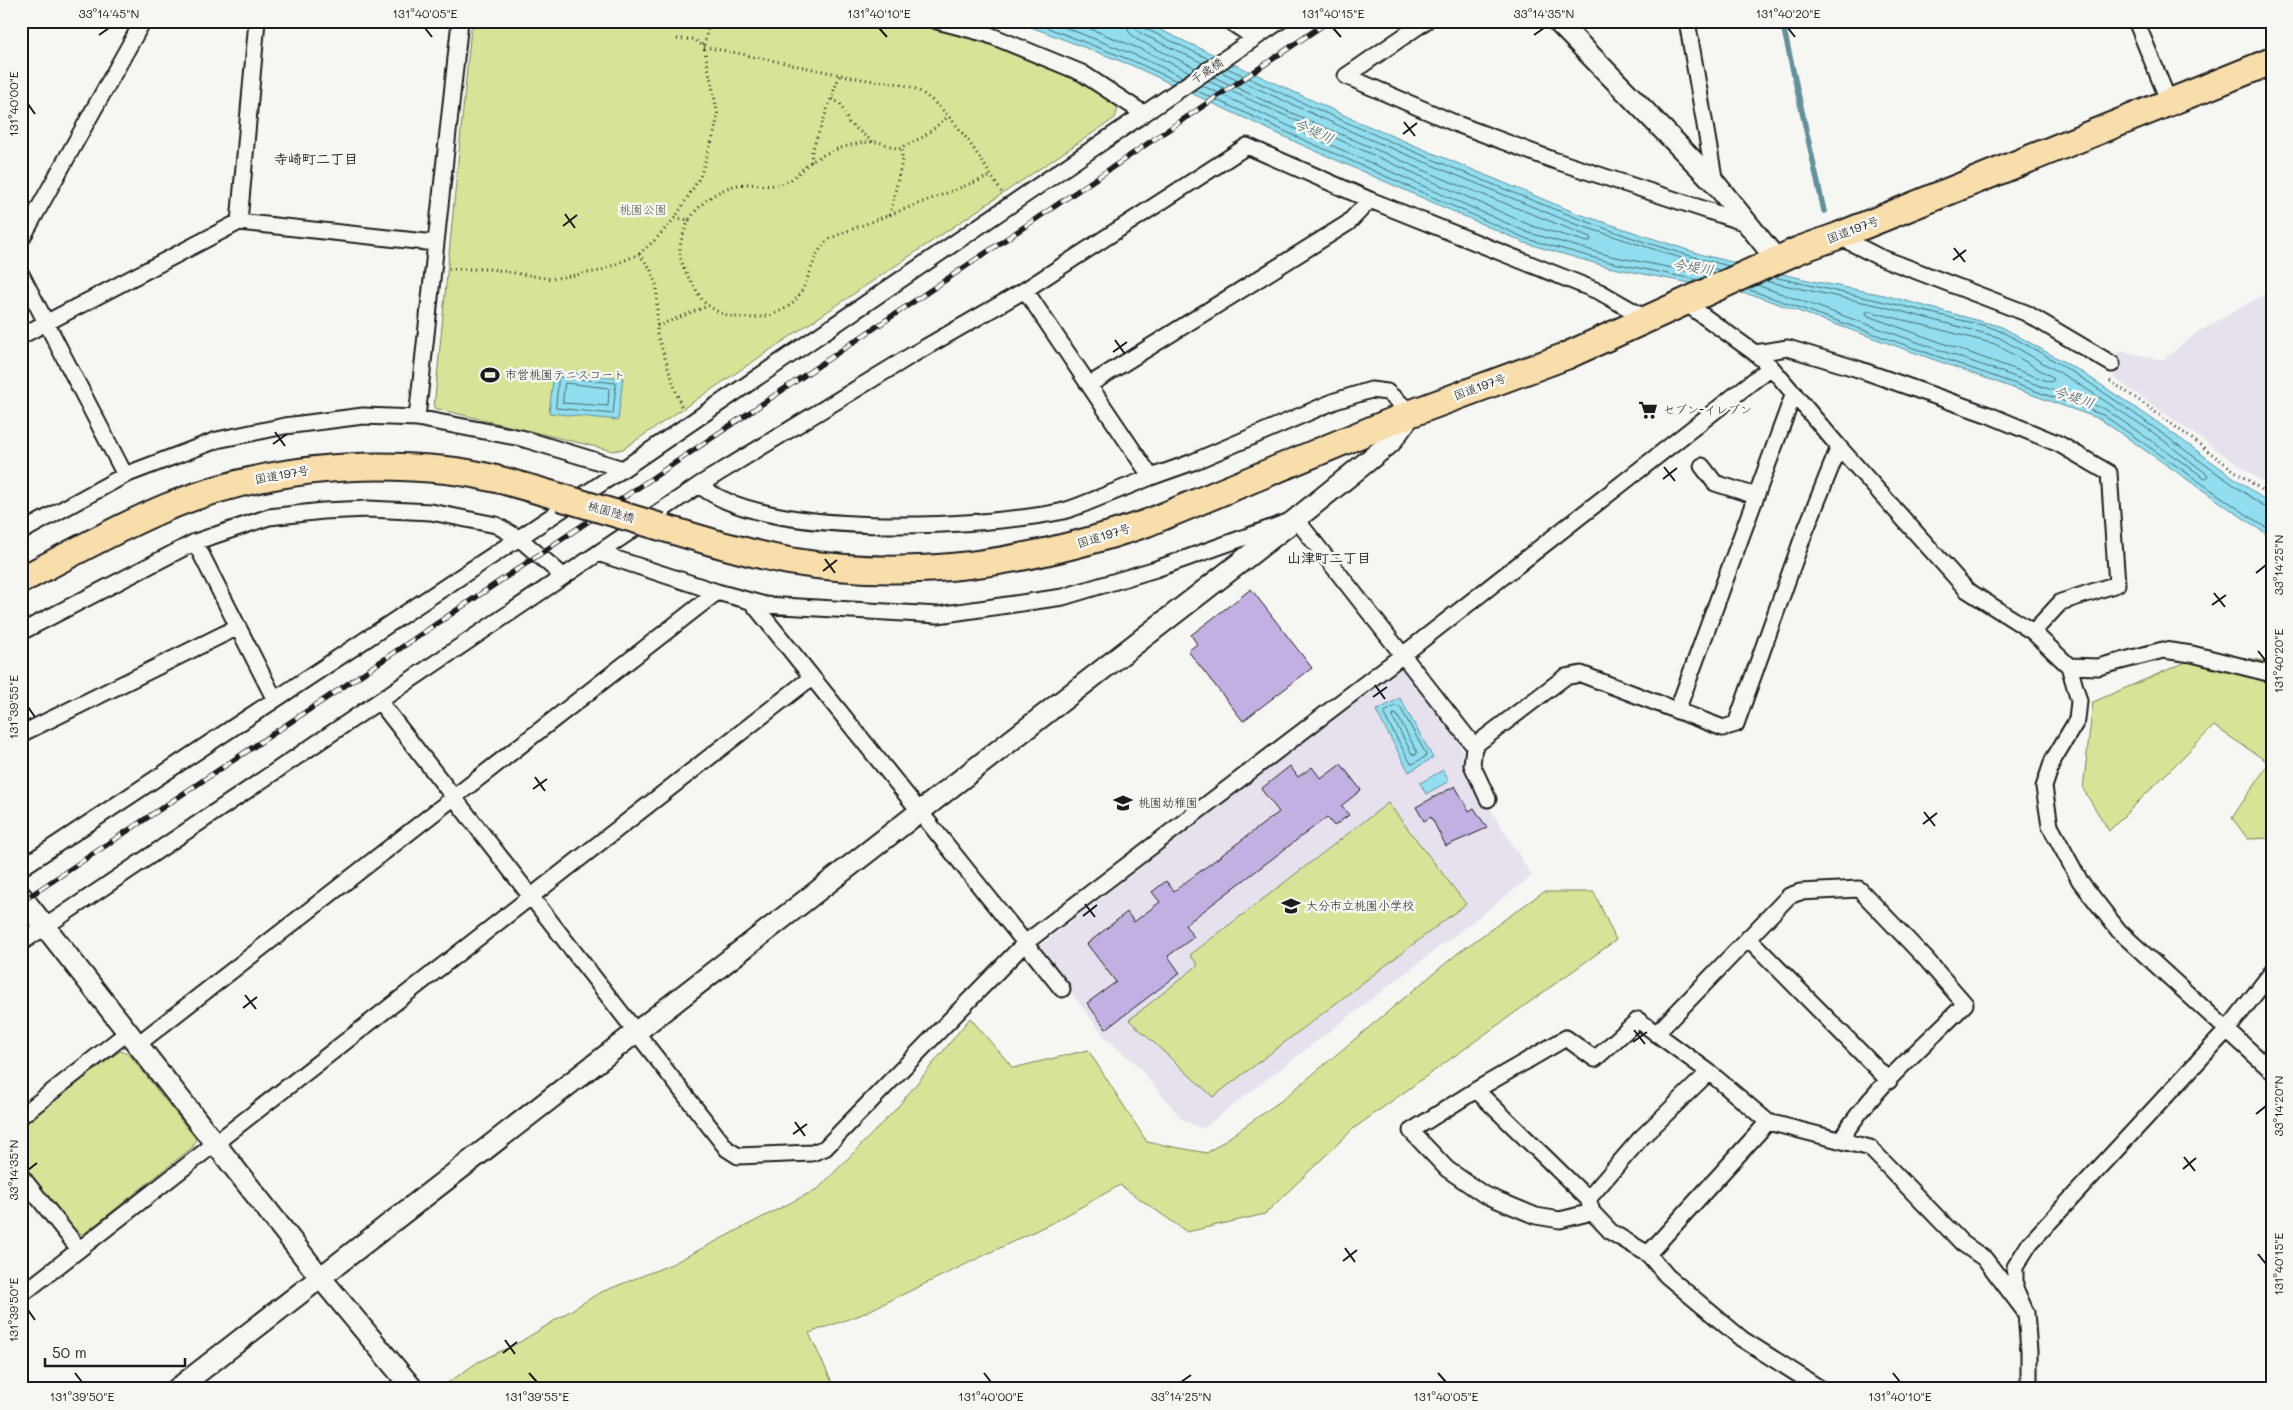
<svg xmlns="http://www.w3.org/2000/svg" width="2293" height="1410" viewBox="0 0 2293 1410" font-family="Mali,'Klee One',sans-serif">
  <rect width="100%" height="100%" fill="#f6f6f2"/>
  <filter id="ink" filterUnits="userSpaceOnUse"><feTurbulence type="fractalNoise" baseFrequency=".02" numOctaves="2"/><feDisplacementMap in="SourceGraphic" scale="10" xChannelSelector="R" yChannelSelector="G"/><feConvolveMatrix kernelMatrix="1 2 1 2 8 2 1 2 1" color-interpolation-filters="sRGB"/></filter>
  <g filter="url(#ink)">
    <path fill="#e6e1ed" d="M2272,290V488L2114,378L2120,351L2163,360L2198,332Z
      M1395,670H1403L1454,734L1461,748L1464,767L1532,876L1202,1129L1182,1119L1136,1064L1106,1038L1037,948Z"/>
    <path fill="#d7e396" stroke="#7a8059" d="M520,21H902L940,29L1057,66L1119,105L1115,118L623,449L613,451L434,408L471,28Z
      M2209,652L2272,662V838L2248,839L2232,818L2269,763L2214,726L2109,831L2083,789L2093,702Z
      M1388,803L1466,904L1213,1097L1129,1020L1198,965L1190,955Z
      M1543,892H1594L1616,940L1353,1129L1265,1214L1187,1232L1120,1185L1058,1220L860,1315L809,1333L831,1380L832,1389H439L478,1362L520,1342L599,1293L672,1264L819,1188L896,1109L970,1018L1013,1068L1088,1050L1147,1142L1207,1153L1282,1100L1458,953Z
      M120,1051L128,1053L196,1139L193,1147L84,1234L74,1233L21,1164V1126Z"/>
    <path fill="#90deef" stroke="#62909b" d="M1015,21H1141L1361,123L1576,213L1703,255L1812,281L1884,295L2002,327L2080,371L2157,422L2272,505V538L2100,419L1756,296L1608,267L1525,243L1302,145L1131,65Z
      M554,371L623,378L618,420L549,413Z
      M1400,698L1433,758L1409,772L1376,711Z
      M1443,770L1449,781L1426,794L1420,783Z"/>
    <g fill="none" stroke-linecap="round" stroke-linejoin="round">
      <path stroke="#4a6a70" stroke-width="1" d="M1030,21L1133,61L1177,81
        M1049,21L1135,55L1183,77
        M1071,21L1138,48L1190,72
        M1127,21L1129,32L1136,39L1196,68
        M1135,21L1136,28L1140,33L1203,63
        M1141,21L1144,28L1209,59
        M1227,68C1316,110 1406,149 1497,186C1572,217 1649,247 1729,266
        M1221,72L1357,134L1572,223L1719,270
        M1208,81L1532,226L1588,242L1591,240L1590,237L1451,182L1269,103L1214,77
        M1201,85L1306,134L1529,233L1611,256L1708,275
        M1195,90L1304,140L1527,239L1609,262L1698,280
        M1774,277C1832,291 1890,302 1948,317C1965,322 1986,324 2002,332C2098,380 2179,449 2267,508L2272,509
        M1757,285L2105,409L2205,478L2208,477L2207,474L2151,431L2074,381L1998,337L1881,306L1765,281
        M1747,289L2103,415L2272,532
        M1869,311L1995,344L2052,377L2054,380L2050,382L1868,316L1866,313Z
        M559,377L616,383L613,414L556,408Z
        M565,383L609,388L608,406L563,403Z
        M1396,706L1400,707L1426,754L1425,757L1413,764L1410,762L1384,715L1385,712Z
        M1394,714L1397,715L1417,752L1416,755L1412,754L1393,718Z"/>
      <path stroke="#62909b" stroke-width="5.5" d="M1782,21L1824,211"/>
    </g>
    <path fill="#c1b0e1" stroke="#1c1c1c" d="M1251,589L1312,668L1243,721L1188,651L1197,644L1191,635Z
      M1341,764L1361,790L1341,806L1349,815L1334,826L1327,817L1185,925L1194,937L1168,956L1180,973L1106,1029L1087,1003L1116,982L1087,944L1127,912L1134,922L1160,902L1152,892L1166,881L1174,891L1279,812L1261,789L1290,766L1298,777L1312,767L1321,779Z
      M1455,786L1469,811L1474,808L1487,828L1446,846L1431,817L1424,821L1416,807Z"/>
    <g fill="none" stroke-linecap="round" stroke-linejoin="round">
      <g stroke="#1c1c1c" stroke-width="19">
        <path id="street" d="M937,21L987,34L1082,73L1143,113
          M1229,21L1255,38
          M1687,21L1715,183
          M2136,21L2169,102
          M1346,76L1457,124L1553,160L1749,224
          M1346,76L1426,21
          M239,222L257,21
          M1838,236L1877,256L2026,313L2112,364
          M21,240L143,21
          M21,274L125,475
          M1684,302L1755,353L1771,367L1839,447L1967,590L2033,632L2069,666L2079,701L2077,720L2053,760L2044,787L2050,826L2080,881L2119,931L2272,1071
          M21,336L239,222L435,243
          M1755,353L1788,348L1858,369L1989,415L2059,444L2109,473L2117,584L2061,602L2033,632
          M1089,385L1348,223L1370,200
          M417,418L460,21
          M1702,466L1715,483L1756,496
          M1151,477L1193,462L1335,401L1371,390L1387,392L1412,413
          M699,485C765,539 976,528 1059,512C1070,510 1081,505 1091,501C1111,493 1131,485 1151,477L1025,290
          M21,532L125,475L217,440L285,426L363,416L417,418L521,438L623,469
          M195,542L274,698
          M598,553L717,592L765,605L938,615L1063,597L1156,569L1296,519L1474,746
          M751,601L1062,989
          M21,632L195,542L269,517L323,511L368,509L431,512L496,525L520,539L563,576
          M2069,666L2098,667L2163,650L2192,654L2272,674
          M379,701L727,1149L738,1156L812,1153L825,1148L1025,943L1404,654L1771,367
          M1677,711L1794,393
          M21,734L238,627
          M1488,799L1472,765L1474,746L1565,677L1581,674L1723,728L1736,724L1804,534L1839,447
          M21,868L623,469L1280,21
          M1748,938L1889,1081
          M21,943L699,485L912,355L1025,290L1247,146L1370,200L1600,292L1647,319
          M1656,1034L1789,896L1800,892L1859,889L1925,958L1965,1004C1923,1047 1873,1088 1841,1139
          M138,1044L717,592
          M1476,1090L1588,1199L1591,1208
          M21,1116L128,1032
          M1768,1122L1648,1254L1611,1232L1592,1212L1560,1220L1536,1216L1483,1194L1447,1169L1411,1131L1476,1090L1566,1038L1595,1059L1638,1020L1709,1072L1768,1122L1870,1148L1962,1243L1985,1259L2026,1313
          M21,1176L79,1249
          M1588,1199L1640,1139L1709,1072
          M1648,1254L1667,1276L1742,1339L1821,1389
          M21,1295L812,677
          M2027,1389L2029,1387V1351L2026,1313L2015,1288V1267L2030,1243L2228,1029L2272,972"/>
      </g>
      <g stroke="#1c1c1c" stroke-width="24">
        <path id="secondary" d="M1557,21L1715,183L1777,260
          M21,896L320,1277L413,1389
          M177,1389L1296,519L1390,443L1412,413"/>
      </g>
      <g stroke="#1c1c1c" stroke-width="30">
        <path id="highway" d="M661,527C704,540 746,553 789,561C913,582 1030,563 1147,523L1412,413L1566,356L1799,250L1838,236L2272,61
          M21,580C69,555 117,528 167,507C256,471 351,460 446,470C485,474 523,486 560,497"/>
      </g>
      <path stroke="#1c1c1c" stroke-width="3" stroke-dasharray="1 4" stroke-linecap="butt" d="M677,39H694L704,47C757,56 809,69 862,79C881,83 904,81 921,92C957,117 979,157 1002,193
        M832,99L840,103L849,123L873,142
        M811,162L812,151L840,74
        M890,215L902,161V147
        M675,218L689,220C702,200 724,184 749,184C761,185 773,187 784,183C795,179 801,169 811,162C827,151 856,141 877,142C884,143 892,147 899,149L923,137L949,116
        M689,220C685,230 679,242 680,253C681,265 687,275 693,285C697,291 702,302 709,306C730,322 764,321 786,308C810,293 808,261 825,243C830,238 836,236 842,233L991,176
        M639,254L655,240L675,218L700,177L714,134L718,115L704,47L709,21
        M449,269H491L551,279L600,271L639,254L650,268L657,287V334L682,409
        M657,326L708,306
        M2110,381C2166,417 2217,460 2272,497"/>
      <use href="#street" stroke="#f6f6f2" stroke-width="15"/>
      <use href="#secondary" stroke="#f6f6f2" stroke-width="20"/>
      <use href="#highway" stroke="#f8deab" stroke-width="26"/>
      <g stroke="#1c1c1c" stroke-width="5.5">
        <path id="rail" d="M21,902L340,689L1329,21"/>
      </g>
      <use href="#rail" stroke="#f6f6f2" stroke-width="4" stroke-dasharray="11" stroke-linecap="butt"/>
      <g stroke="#1c1c1c" stroke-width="30" stroke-linecap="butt">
        <path id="highway-bridge" d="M560,497L661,527"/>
      </g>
      <use href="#highway-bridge" stroke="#f8deab" stroke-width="26"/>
    </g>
  </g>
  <path fill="none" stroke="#1c1c1c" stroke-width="2" d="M425,28L432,37M879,28L887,37M1333,28L1341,37M1788,28L1795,37M99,35L109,28M1534,35L1544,28M28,104L35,114M1404,122L1415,136M1403,134L1417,123M565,214L575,228M563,226L577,215M1954,248L1965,262M1953,260L1966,250M1115,340L1125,354M1113,352L1127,342M275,432L285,446M273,444L287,434M1664,467L1675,481M1663,479L1677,468M825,559L835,573M823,571L837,560M2256,573L2266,565M2214,593L2225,607M2212,605L2226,595M2258,651L2266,661M1375,685L1385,699M1373,697L1387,687M28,707L35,717M535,777L545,791M533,789L547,779M1924,812L1935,826M1923,824L1937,813M1085,904L1095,917M1083,916L1097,905M245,995L256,1009M243,1008L257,997M1634,1030L1645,1044M1633,1042L1647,1032M2256,1114L2266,1106M795,1122L805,1136M793,1134L807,1124M2184,1157L2195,1171M2183,1169L2196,1158M28,1170L37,1163M1345,1248L1355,1262M2258,1254L2266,1264M1343,1261L1357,1250M28,1310L35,1320M505,1340L515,1354M503,1353L517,1342M75,1373L82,1382M529,1373L537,1382M984,1373L991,1382M1438,1373L1446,1382M1893,1373L1900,1382M1181,1382L1191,1375"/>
  <defs>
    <g id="stadium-bare" transform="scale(1.5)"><path d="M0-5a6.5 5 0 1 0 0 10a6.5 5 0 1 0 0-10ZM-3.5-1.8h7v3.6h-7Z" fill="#1c1c1c" stroke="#f6f6f2" stroke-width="2.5" paint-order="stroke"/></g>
    <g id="supermarket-bare" transform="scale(1.5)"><path d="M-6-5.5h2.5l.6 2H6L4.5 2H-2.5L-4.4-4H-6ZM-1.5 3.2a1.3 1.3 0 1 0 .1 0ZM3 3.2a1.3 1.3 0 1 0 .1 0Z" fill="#1c1c1c" stroke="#f6f6f2" stroke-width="2.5" paint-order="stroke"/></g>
    <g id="school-bare" transform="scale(1.5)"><path d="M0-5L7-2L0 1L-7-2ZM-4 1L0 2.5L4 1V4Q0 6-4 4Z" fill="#1c1c1c" stroke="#f6f6f2" stroke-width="2.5" paint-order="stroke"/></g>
  </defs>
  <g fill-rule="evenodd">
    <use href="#stadium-bare" x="490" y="375"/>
    <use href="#supermarket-bare" x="1648" y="410"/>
    <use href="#school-bare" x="1123" y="803"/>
    <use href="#school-bare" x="1291" y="906"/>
  </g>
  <g text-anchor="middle" stroke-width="5" stroke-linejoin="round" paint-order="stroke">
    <g font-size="12" fill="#1c1c1c" stroke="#f6f6f2">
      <text transform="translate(1207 71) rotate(-34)" y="4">千歳橋</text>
      <text transform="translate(1853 230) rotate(-21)" y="4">国道197号</text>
      <text transform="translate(1480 387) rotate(-20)" y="4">国道197号</text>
      <text transform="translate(282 475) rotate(-10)" y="4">国道197号</text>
      <text transform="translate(611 512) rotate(16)" y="4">桃園陸橋</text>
      <text transform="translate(1104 536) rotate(-17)" y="4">国道197号</text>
    </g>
    <g font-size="12" fill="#545841" stroke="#f6f6f2">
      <text x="643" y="214">桃園公園</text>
    </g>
    <g font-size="12" fill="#1c1c1c" stroke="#f6f6f2" text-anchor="start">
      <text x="505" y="379">市営桃園テニスコート</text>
      <text x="1663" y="414">セブン-イレブン</text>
      <text x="1138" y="807">桃園幼稚園</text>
      <text x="1306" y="910">大分市立桃園小学校</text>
    </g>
    <g font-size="14" font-style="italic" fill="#3f565b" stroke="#f6f6f2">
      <text transform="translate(1314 131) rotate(24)" y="5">今堤川</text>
      <text transform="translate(1693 267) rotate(9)" y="5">今堤川</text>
      <text transform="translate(2074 397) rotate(19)" y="5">今堤川</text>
    </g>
    <g font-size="14" font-weight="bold" fill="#1c1c1c" stroke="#f6f6f2">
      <text x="316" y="164">寺崎町二丁目</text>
      <text x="1329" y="563">山津町二丁目</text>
    </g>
  </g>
  <rect width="2293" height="1410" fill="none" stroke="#f6f6f2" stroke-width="55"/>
  <path d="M45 1358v8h140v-8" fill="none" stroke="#1c1c1c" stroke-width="2.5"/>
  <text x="52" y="1358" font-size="15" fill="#1c1c1c" stroke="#f6f6f2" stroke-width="4" paint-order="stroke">50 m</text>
  <rect x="28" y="28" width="2238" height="1354" fill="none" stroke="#1c1c1c" stroke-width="2"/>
  <g font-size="12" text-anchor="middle" fill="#1c1c1c">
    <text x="109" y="18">33°14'45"N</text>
    <text x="425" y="18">131°40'05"E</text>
    <text x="879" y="18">131°40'10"E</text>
    <text x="1333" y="18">131°40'15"E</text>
    <text x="1544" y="18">33°14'35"N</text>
    <text x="1788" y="18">131°40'20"E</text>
    <text transform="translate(14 104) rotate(-90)" y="4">131°40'00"E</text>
    <text transform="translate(2279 565) rotate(-90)" y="4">33°14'25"N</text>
    <text transform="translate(2279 661) rotate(-90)" y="4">131°40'20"E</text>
    <text transform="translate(14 707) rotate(-90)" y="4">131°39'55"E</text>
    <text transform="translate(2279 1106) rotate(-90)" y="4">33°14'20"N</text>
    <text transform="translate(14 1170) rotate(-90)" y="4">33°14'35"N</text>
    <text transform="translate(2279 1264) rotate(-90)" y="4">131°40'15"E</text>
    <text transform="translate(14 1310) rotate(-90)" y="4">131°39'50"E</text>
    <text x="82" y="1401">131°39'50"E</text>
    <text x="537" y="1401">131°39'55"E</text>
    <text x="991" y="1401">131°40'00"E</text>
    <text x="1181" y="1401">33°14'25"N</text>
    <text x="1446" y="1401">131°40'05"E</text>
    <text x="1900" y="1401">131°40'10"E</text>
  </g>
</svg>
